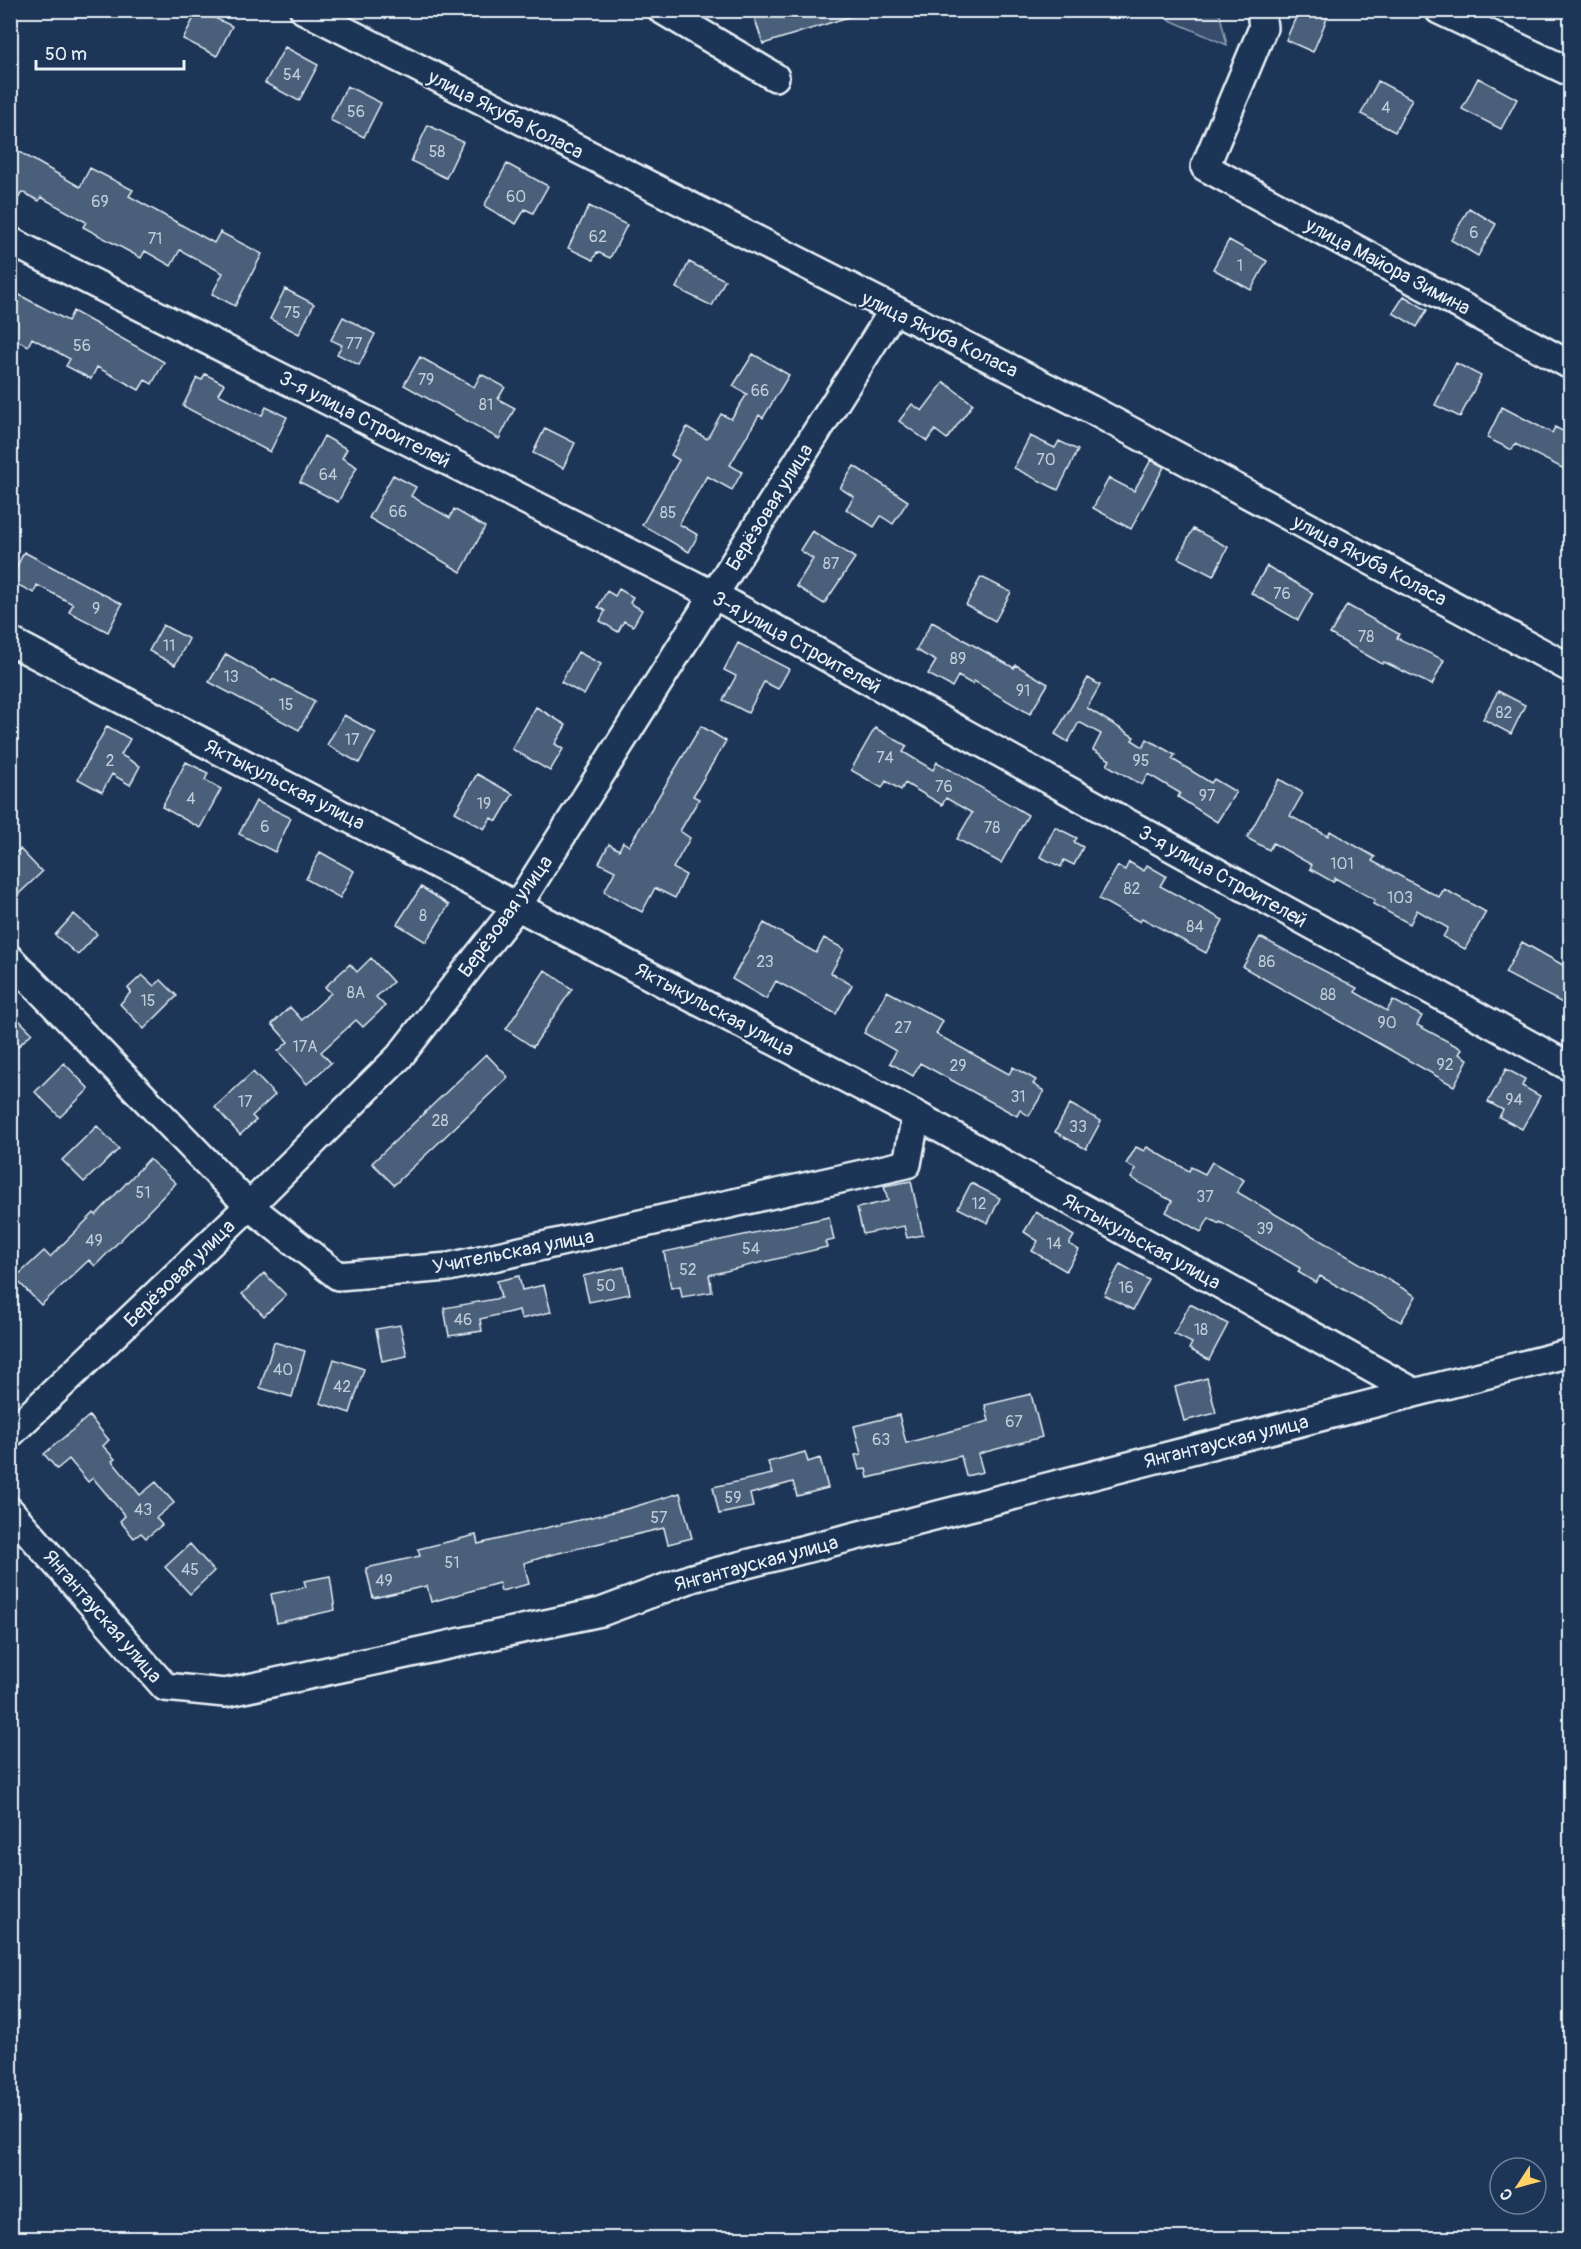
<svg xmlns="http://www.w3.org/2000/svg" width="1581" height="2249" viewBox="0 0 1581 2249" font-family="Pangolin,sans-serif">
  <rect width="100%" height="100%" fill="#1d3557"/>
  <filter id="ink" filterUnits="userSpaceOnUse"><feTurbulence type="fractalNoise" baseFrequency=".0167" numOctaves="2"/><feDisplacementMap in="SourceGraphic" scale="12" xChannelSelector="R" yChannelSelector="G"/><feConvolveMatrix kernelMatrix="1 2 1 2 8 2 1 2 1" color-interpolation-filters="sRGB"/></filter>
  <g filter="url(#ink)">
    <path fill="#374d6c" stroke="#909fb2" stroke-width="1.5" d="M1149,11H1219L1227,45Z"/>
    <path fill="#495e7a" stroke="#e8f1f8" stroke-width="1.5" d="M198,10L232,26L217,56L183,39Z
      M752,10H857L858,14L763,44Z
      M1299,10H1315L1328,16L1313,52L1286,40Z
      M285,47L318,65L299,101L265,83Z
      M1478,78L1517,99L1501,129L1462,109Z
      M1378,81L1412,99L1395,132L1361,114Z
      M347,86L381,103L364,137L330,120Z
      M428,125L463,142L446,178L411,161Z
      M18,151L80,187L90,168L133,190L129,196L214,243L220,232L262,254L235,306L212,294L223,273L180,250L171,266L145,251L141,258L83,227L86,222L41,197L39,201L22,192L10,212V164Z
      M507,164L548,186L533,213L525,209L516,224L484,206Z
      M589,206L627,225L610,258L597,252L593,260L568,248Z
      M1469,208L1496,224L1478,256L1451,240Z
      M1229,240L1267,261L1251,290L1213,269Z
      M689,262L725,280L712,306L676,288Z
      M285,289L314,304L299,334L270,319Z
      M10,290L68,321L73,311L164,362L152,384L145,380L139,390L97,367L91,379L66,366L70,359L32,338L28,346L10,337Z
      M1404,296L1427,310L1417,327L1393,313Z
      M343,317L375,334L359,365L337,354L342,345L331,340Z
      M753,354L789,375L763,418L759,415L730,465L742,472L732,490L707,476L679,524L698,535L689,552L642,525L679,460L671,455L687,427L707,439L721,414L731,419L747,394L733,386Z
      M420,357L474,387L481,374L505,387L498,399L515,408L499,439L404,385Z
      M1456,363L1481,376L1460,417L1435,405Z
      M205,374L224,384L218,394L255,413L262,415L266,407L287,417L270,452L183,406L197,378L202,380Z
      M944,382L973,404L947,439L935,430L927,441L899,421L912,404L922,411Z
      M1502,407L1552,433L1555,427L1570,435V472L1515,444L1512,450L1487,438Z
      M545,428L575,443L563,468L533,453Z
      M324,436L347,449L342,458L357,467L338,502L300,482Z
      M1030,436L1055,448L1059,441L1078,450L1058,490L1014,468Z
      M1151,460L1164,467L1131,529L1093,508L1109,478L1134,491Z
      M854,466L908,501L893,524L881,516L874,527L846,509L854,497L840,488Z
      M393,475L416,487L411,496L450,518L454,509L485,527L461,572L369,518Z
      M1193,529L1228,547L1213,576L1178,558Z
      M812,531L855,558L824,604L796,586L813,559L800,550Z
      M24,552L122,604L108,632L69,612L73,604L37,585L34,593L10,581Z
      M1267,566L1313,593L1298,620L1251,593Z
      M981,577L1011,592L995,621L966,605Z
      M619,589L633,597L630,603L642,610L633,626L624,621L618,632L600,621L605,611L598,607L607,591L615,596Z
      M1347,605L1399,634L1397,638L1444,660L1432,685L1384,662L1382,664L1330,634Z
      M932,622L1014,668L1016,665L1048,684L1030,714L974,681L972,684L958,676L952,687L928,674L936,661L916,650Z
      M163,625L189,639L175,665L149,651Z
      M738,643L789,669L778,689L764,682L748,713L723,700L736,676L724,670Z
      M578,652L601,664L584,695L561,682Z
      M226,654L272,681L273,679L315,701L299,730L209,682Z
      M1088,678L1100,685L1087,708L1134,737L1132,740L1143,747L1147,739L1175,755L1172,759L1211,783L1214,779L1236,792L1217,822L1178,797L1180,793L1148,774L1142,785L1107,765L1110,760L1093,750L1101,734L1079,722L1068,742L1055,734Z
      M1498,691L1525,705L1511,734L1483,719Z
      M536,707L566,725L555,744L563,749L550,771L512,749Z
      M344,715L376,733L359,763L327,745Z
      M107,726L130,739L121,755L140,766L130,785L112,774L102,792L78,779Z
      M701,726L726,741L693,796L699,799L680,831L690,838L673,868L686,875L675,898L655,888L642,912L604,892L615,871L599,863L609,844L619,850L623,842L629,846Z
      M875,728L907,746L903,752L933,770L937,762L1028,815L1001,863L957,839L972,813L946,798L942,805L905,783L901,790L886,781L882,788L851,770Z
      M186,762L208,773L205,780L221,789L200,828L162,807Z
      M477,774L513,794L497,821L491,818L484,829L455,812Z
      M1279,779L1303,793L1290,816L1328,836L1330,831L1375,857L1372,861L1439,897L1444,889L1486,912L1465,949L1443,937L1448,928L1417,910L1410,924L1373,904L1375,900L1335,878L1333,882L1310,869L1312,865L1273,843L1269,850L1247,838Z
      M256,801L291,818L275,852L239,834Z
      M1055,827L1077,838L1074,842L1083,847L1074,865L1064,860L1061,867L1040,857Z
      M20,849L42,872L10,902V858Z
      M320,852L354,871L340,898L306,879Z
      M1129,862L1144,871L1147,865L1166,876L1160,886L1223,920L1206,953L1142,918L1140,922L1099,899L1118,866L1125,870Z
      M421,887L449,905L426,942L397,924Z
      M74,914L97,934L78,955L55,935Z
      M764,923L816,953L824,938L844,949L831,973L852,985L836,1014L776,981L766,999L732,979Z
      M1260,937L1357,988L1355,992L1387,1011L1393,1000L1422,1016L1417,1025L1462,1049L1459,1054L1468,1059L1454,1086L1243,967Z
      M1522,942L1570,969V1007L1505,973Z
      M371,958L393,982L376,997L385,1006L363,1027L356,1020L321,1052L331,1063L307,1084L278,1051L288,1042L272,1024L290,1007L302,1020L331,993L325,987L350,964L357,972Z
      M545,970L572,989L533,1047L506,1029Z
      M142,975L154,986L161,980L177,996L144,1029L120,1004L131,992L128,988Z
      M887,991L943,1021L936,1034L1009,1074L1013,1067L1036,1080L1033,1084L1044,1091L1029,1116L1020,1110L1017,1116L920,1063L913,1076L890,1063L896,1051L864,1033Z
      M10,1011L32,1033L10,1054Z
      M486,1054L508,1077L394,1185L372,1163Z
      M64,1063L89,1089L60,1117L35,1092Z
      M1506,1069L1525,1079L1522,1086L1540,1096L1522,1129L1499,1117L1503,1110L1488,1102Z
      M253,1072L275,1095L252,1116L256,1120L240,1135L215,1107Z
      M1070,1104L1101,1121L1086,1149L1055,1132Z
      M97,1126L119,1149L84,1182L62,1160Z
      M1136,1147L1144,1151L1147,1147L1189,1171L1191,1167L1205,1174L1212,1162L1244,1180L1237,1192L1416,1296L1401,1322L1320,1276L1316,1283L1298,1272L1300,1268L1220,1222L1219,1224L1209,1218L1201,1232L1166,1212L1172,1201L1131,1178L1136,1169L1126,1164Z
      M149,1159L176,1183L95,1266L89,1260L41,1305L15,1278L44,1251L50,1257L94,1213L96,1215Z
      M911,1181L923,1235L907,1238L904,1226L863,1234L857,1208L888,1201L884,1186Z
      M971,1183L1000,1198L988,1223L958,1208Z
      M1036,1212L1074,1236L1069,1244L1079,1250L1066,1271L1032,1251L1038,1241L1024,1232Z
      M829,1217L834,1240L825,1242L827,1247L709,1275L712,1292L682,1297L680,1286L671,1288L664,1252Z
      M1120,1264L1149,1280L1133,1310L1104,1295Z
      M624,1267L630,1294L589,1302L583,1276Z
      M264,1273L286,1295L264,1316L242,1294Z
      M519,1276L522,1290L544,1285L551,1312L521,1319L519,1310L480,1319L482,1331L449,1336L444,1308L501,1298L497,1281Z
      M1190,1304L1228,1324L1209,1360L1189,1349L1192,1343L1174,1334Z
      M400,1325L407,1356L382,1361L376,1329Z
      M274,1342L305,1351L292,1397L260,1388Z
      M334,1359L364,1369L350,1413L320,1403Z
      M1207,1378L1216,1413L1184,1421L1175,1387Z
      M1031,1394L1042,1437L978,1454L983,1472L966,1476L961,1456L868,1478L866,1469L859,1470L855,1455L861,1454L854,1426L899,1415L906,1443L989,1421L985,1405Z
      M89,1416L109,1440L103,1446L115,1459L112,1461L140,1495L156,1482L174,1503L156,1518L162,1525L146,1538L141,1533L134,1538L120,1521L125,1516L93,1478L88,1482L69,1459L57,1469L44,1454Z
      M805,1452L808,1462L820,1458L828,1488L797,1496L793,1482L750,1494L753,1507L719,1514L713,1487L772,1474L768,1462Z
      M680,1493L692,1538L668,1544L664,1528L550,1555L524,1563L529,1584L501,1591L499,1583L431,1602L427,1586L373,1598L366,1568L420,1556L418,1549L476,1535L478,1544L630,1508Z
      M190,1544L214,1571L190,1594L165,1567Z
      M330,1576L335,1610L277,1623L271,1594L306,1587L304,1581Z"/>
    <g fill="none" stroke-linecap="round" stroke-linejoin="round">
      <g stroke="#e8f1f8" stroke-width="32">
        <path id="minor" d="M304,10L1090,409L1570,668
          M662,10L775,77
          M1261,10L1263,28L1205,167L1570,365
          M1439,10L1570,72
          M10,241L714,595L1570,1067
          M10,641L916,1115L1412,1391
          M10,959L249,1206L338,1276L449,1267L907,1164L916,1115
          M10,1434L249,1206L399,1057L518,905L893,311
          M10,1511L165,1687L225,1693L601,1612L692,1578L1570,1353"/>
      </g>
      <use href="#minor" stroke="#1d3557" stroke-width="27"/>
    </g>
  </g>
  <g text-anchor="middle" stroke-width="4.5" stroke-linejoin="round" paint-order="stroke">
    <g font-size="16" fill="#c0ccd8">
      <text x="292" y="80">54</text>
      <text x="1386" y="113">4</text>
      <text x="356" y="117">56</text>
      <text x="437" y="157">58</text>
      <text x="516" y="202">60</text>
      <text x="100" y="207">69</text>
      <text x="1474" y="238">6</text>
      <text x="598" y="242">62</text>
      <text x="155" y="244">71</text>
      <text x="1240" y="271">1</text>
      <text x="292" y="318">75</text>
      <text x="354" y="349">77</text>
      <text x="82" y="351">56</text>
      <text x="426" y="385">79</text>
      <text x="760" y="396">66</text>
      <text x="486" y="410">81</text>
      <text x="1046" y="465">70</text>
      <text x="328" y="480">64</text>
      <text x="398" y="517">66</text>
      <text x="668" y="518">85</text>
      <text x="831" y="569">87</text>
      <text x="1282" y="599">76</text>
      <text x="96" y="614">9</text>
      <text x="1366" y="642">78</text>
      <text x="169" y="651">11</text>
      <text x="958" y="664">89</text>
      <text x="231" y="682">13</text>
      <text x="1023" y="696">91</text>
      <text x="286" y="710">15</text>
      <text x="1504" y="718">82</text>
      <text x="352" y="745">17</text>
      <text x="885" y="763">74</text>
      <text x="110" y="766">2</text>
      <text x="1141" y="766">95</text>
      <text x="944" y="792">76</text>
      <text x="1207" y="801">97</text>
      <text x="191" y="804">4</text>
      <text x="484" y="809">19</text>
      <text x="265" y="832">6</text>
      <text x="992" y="833">78</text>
      <text x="1342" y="869">101</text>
      <text x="1132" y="894">82</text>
      <text x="1400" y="903">103</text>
      <text x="423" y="921">8</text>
      <text x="1195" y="932">84</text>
      <text x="765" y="967">23</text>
      <text x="1267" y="967">86</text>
      <text x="356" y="998">8А</text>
      <text x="1328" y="1000">88</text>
      <text x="148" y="1006">15</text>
      <text x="1387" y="1028">90</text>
      <text x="903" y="1033">27</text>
      <text x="305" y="1052">17А</text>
      <text x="1445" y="1070">92</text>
      <text x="958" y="1071">29</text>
      <text x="1018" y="1102">31</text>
      <text x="1514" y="1105">94</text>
      <text x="245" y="1107">17</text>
      <text x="440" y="1126">28</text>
      <text x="1078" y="1132">33</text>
      <text x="143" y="1198">51</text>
      <text x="1205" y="1202">37</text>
      <text x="979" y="1209">12</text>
      <text x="1265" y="1234">39</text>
      <text x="94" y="1246">49</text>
      <text x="1054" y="1249">14</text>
      <text x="751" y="1254">54</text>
      <text x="688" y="1275">52</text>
      <text x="606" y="1291">50</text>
      <text x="1126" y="1293">16</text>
      <text x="463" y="1325">46</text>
      <text x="1201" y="1335">18</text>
      <text x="283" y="1375">40</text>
      <text x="342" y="1392">42</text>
      <text x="1014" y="1427">67</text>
      <text x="881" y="1445">63</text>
      <text x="733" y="1503">59</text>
      <text x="143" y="1515">43</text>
      <text x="659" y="1523">57</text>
      <text x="452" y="1568">51</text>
      <text x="190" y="1575">45</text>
      <text x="384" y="1586">49</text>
    </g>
    <g font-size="20" fill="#e8f1f8" stroke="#1d3557">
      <text transform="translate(506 114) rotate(27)" y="7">улица Якуба Коласа</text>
      <text transform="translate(1388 266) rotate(28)" y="7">улица Майора Зимина</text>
      <text transform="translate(940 334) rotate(26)" y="7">улица Якуба Коласа</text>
      <text transform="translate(365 419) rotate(27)" y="7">3-я улица Строителей</text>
      <text transform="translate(769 507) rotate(-58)" y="7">Берёзовая улица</text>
      <text transform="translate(1370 560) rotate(28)" y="7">улица Якуба Коласа</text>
      <text transform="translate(797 642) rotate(29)" y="7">3-я улица Строителей</text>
      <text transform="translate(285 784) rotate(27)" y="7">Яктыкульская улица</text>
      <text transform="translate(1223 876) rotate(29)" y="7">3-я улица Строителей</text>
      <text transform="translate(505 916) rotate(-54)" y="7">Берёзовая улица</text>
      <text transform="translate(715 1009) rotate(28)" y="7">Яктыкульская улица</text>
      <text transform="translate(1142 1241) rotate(29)" y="7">Яктыкульская улица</text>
      <text transform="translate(513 1251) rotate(-11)" y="7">Учительская улица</text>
      <text transform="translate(179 1273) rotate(-44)" y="7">Берёзовая улица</text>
      <text transform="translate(1226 1441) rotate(-14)" y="7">Янгантауская улица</text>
      <text transform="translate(756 1563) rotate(-15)" y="7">Янгантауская улица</text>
      <text transform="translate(103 1616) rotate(49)" y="7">Янгантауская улица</text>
    </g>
  </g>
  <rect width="1581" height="2249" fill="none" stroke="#1d3557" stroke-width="36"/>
  <rect x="18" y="18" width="1545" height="2213" fill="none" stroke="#e8f1f8" stroke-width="2" filter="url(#ink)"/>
  <g transform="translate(1518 2186) rotate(234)"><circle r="28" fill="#1d3557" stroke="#6e8097" stroke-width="1.5"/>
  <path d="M0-4.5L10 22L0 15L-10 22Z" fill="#ffd166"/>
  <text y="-9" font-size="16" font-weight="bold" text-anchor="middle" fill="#e8f1f8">С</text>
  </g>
  <path d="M36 60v9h148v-9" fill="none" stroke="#e8f1f8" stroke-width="3"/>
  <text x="45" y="60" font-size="18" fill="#e8f1f8" stroke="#1d3557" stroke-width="4.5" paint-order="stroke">50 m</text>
</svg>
